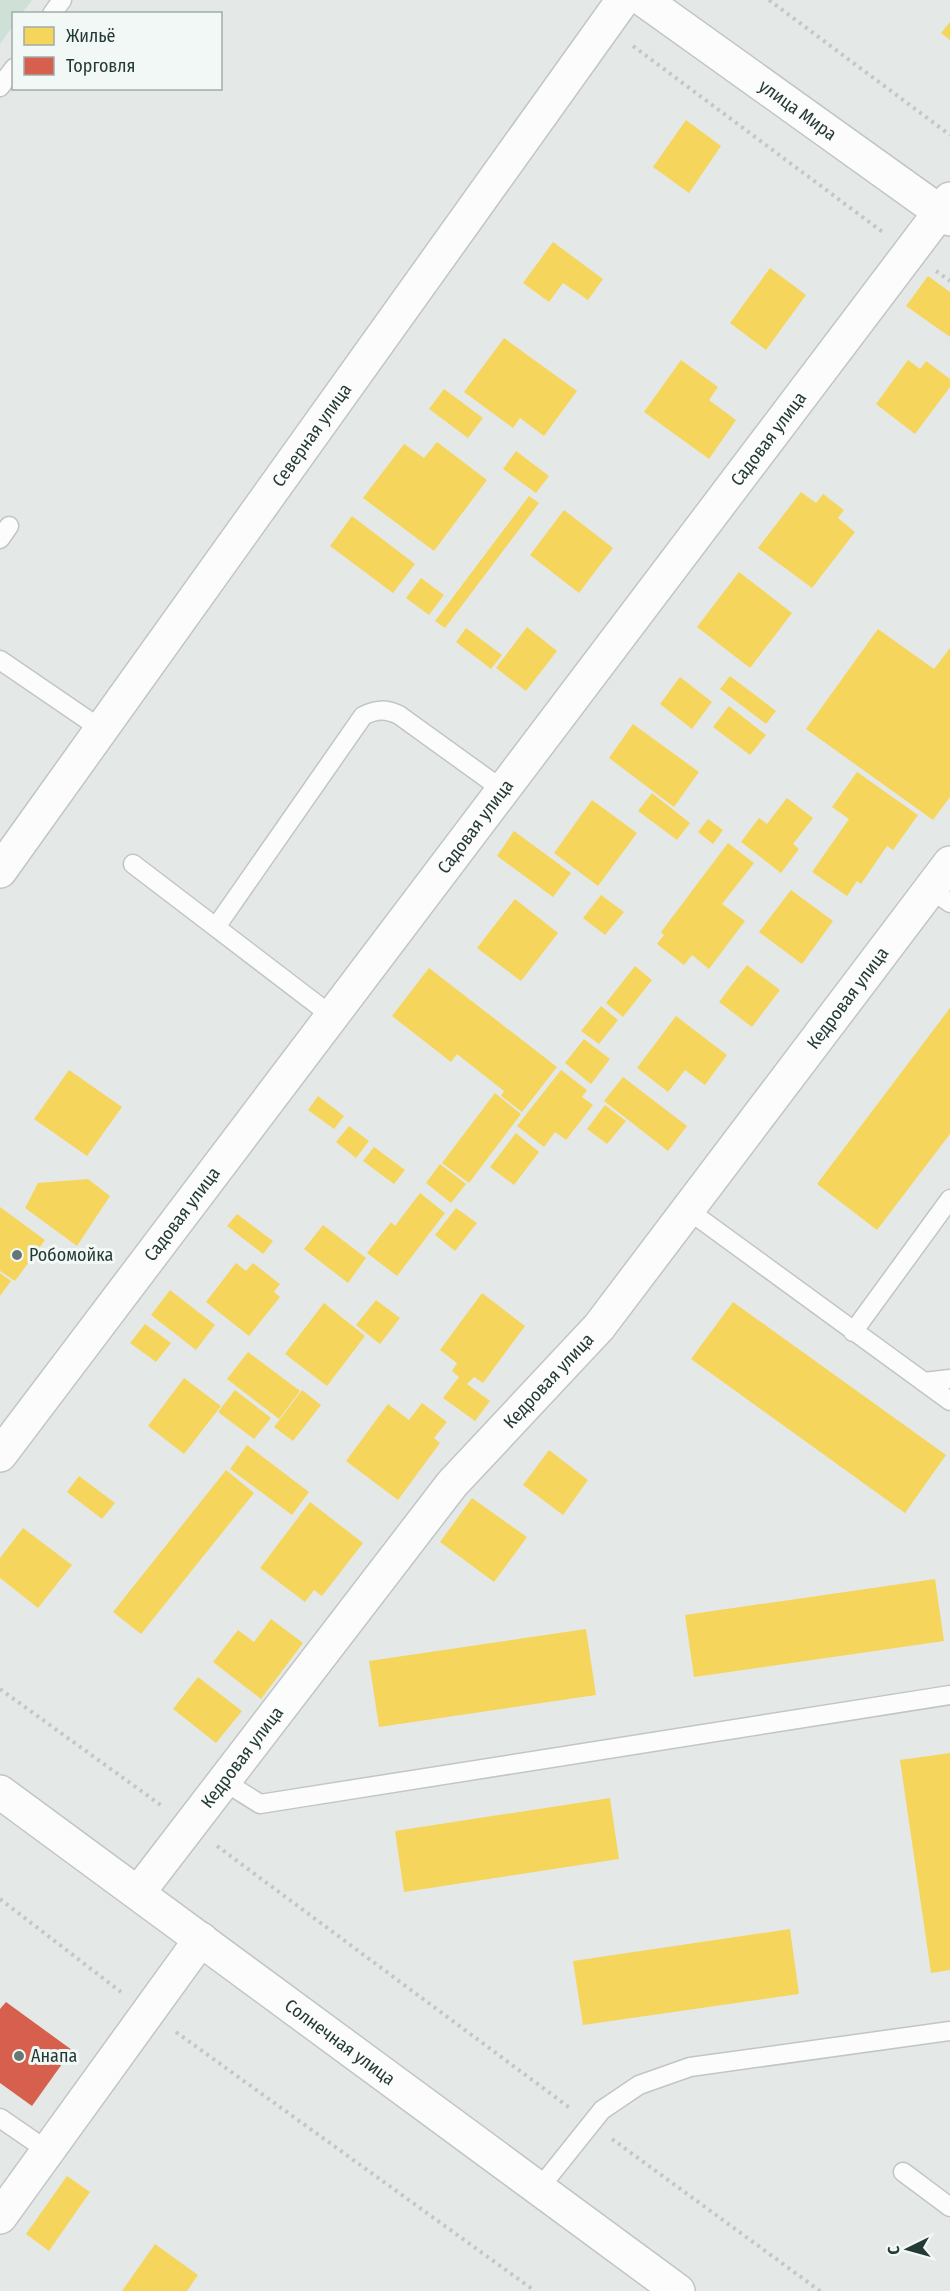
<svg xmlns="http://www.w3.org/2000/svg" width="950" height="2291" viewBox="0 0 950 2291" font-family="'Fira Sans Condensed',sans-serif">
  <rect width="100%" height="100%" fill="#e4e9e7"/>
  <path fill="#cfe1d6" d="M0,0H32L22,13L14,14L13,26L0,44Z"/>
  <path fill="#f6d55c" d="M950,22V40L941,33Z
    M686,120L721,146L689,193L653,167Z
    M553,242L603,279L588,300L563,283L549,302L523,283Z
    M770,268L806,295L766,350L730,323Z
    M928,276L950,292V337L906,306Z
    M504,338L577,391L544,436L520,418L513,428L464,392Z
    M681,360L718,387L709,400L736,420L709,459L644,412Z
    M908,360L920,369L926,361L950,379V387L915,434L876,404Z
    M444,389L483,418L468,438L429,409Z
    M437,442L487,480L434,551L363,498L404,444L424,458Z
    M516,451L549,476L536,493L503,469Z
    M801,492L816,503L823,494L844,510L838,518L855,532L812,588L758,548Z
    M529,496L539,503L445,628L435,621Z
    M564,510L613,548L579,593L530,555Z
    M352,516L415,564L393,593L330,546Z
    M739,572L792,613L750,668L697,627Z
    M421,578L444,595L429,615L406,598Z
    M527,627L557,651L526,691L496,668Z
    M466,628L502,655L491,669L456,642Z
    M878,629L934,669L950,648V797L933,820L806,729Z
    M730,676L776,711L766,724L720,689Z
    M680,677L712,702L692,729L660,704Z
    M729,706L766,735L750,755L713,727Z
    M633,724L699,772L674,807L609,758Z
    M857,772L918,815L893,850L887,846L861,884L857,881L847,896L812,872L849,819L832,807Z
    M652,793L690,823L677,840L638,811Z
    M787,798L813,818L793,844L799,849L781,873L741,842L759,818L767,824Z
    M592,800L637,833L598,886L554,853Z
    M708,819L723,830L713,844L698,832Z
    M514,831L571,873L553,897L497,856Z
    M728,843L754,863L722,904L745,921L709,969L692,955L684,965L657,944L664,935L661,932Z
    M791,890L833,921L802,964L759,932Z
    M601,895L624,912L605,935L583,918Z
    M515,899L558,933L521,981L477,948Z
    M747,965L780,990L752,1027L719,1002Z
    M635,966L652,980L623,1017L606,1003Z
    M429,968L557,1067L522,1112L501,1096L504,1091L457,1054L451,1062L392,1016Z
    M601,1006L618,1020L599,1044L581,1031Z
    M950,1008V1134L877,1230L817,1184Z
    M676,1016L727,1055L705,1085L685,1070L668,1092L637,1068Z
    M584,1039L610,1059L591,1084L565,1063Z
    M69,1070L122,1107L87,1156L34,1119Z
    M561,1070L587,1090L582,1097L593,1105L566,1140L555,1132L544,1147L517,1126Z
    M623,1077L687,1126L668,1151L604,1101Z
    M495,1093L521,1114L469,1183L442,1163Z
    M318,1096L344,1116L334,1129L308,1110Z
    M605,1105L626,1121L607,1144L587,1129Z
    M349,1126L369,1141L356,1158L336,1142Z
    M516,1133L539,1152L514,1185L490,1167Z
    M374,1147L405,1170L394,1184L363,1161Z
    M440,1164L466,1184L451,1203L426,1183Z
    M88,1179L110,1196L77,1246L25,1208L38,1183Z
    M420,1193L445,1213L397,1276L367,1253L391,1222L395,1226Z
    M0,1207L45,1240L15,1281L0,1271Z
    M456,1208L477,1223L455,1251L435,1235Z
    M237,1214L273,1241L263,1254L227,1226Z
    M323,1225L366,1258L348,1283L304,1249Z
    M236,1263L246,1271L253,1263L280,1284L274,1292L280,1297L249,1336L206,1302Z
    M0,1273L11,1281L0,1296Z
    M170,1290L215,1325L196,1350L151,1315Z
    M482,1293L525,1326L483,1383L474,1377L467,1384L490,1401L475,1421L443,1398L459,1377L452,1371L457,1363L440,1350Z
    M376,1300L400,1318L380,1344L356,1325Z
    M733,1302L946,1455L905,1513L691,1359Z
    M324,1303L365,1336L327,1386L285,1354Z
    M145,1324L171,1343L156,1362L130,1343Z
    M248,1352L300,1391L279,1419L227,1379Z
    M184,1378L221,1406L184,1454L148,1426Z
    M235,1390L271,1418L254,1439L218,1412Z
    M302,1390L321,1405L293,1441L274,1427Z
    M422,1403L447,1422L434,1438L440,1443L398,1500L346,1461L388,1404L409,1420Z
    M247,1445L309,1492L292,1515L230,1469Z
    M549,1450L588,1480L563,1515L523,1485Z
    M226,1470L254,1493L141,1634L113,1612Z
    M79,1476L115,1503L102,1519L67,1492Z
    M472,1498L527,1537L494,1582L440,1542Z
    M310,1502L363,1543L322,1596L314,1590L305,1602L260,1568Z
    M23,1528L72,1565L38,1608L0,1578V1558Z
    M935,1579L944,1641L694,1677L685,1615Z
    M271,1619L303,1643L261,1699L213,1662L238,1630L254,1642Z
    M586,1629L596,1695L379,1727L369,1661Z
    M198,1677L242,1711L216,1743L173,1709Z
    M950,1753V1970L931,1973L900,1760Z
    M610,1798L619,1859L404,1892L395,1831Z
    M790,1929L799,1994L583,2025L573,1961Z
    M67,2176L90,2192L49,2251L26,2234Z
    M155,2244L198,2275L187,2291H122Z"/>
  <path fill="#d6604d" d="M6,2002L72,2050L32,2106L0,2083V2009Z"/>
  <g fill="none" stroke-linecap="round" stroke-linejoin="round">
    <g stroke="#c1c6c4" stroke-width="21">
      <path id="service" d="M52,14L62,0
        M0,87L14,68
        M0,539L9,526
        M0,660L101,729
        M133,864L332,1016
        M930,889L950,903
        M216,927L363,716C376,709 386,709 399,715L503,790
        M688,1210L950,1401
        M853,1332L950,1199
        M924,1382L950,1379
        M225,1782L260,1804L950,1695
        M0,2118L48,2151
        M903,2172L950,2207
        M538,2190L602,2110L639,2085L690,2067L950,2031"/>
    </g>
    <g stroke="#c1c6c4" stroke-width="36">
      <g id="minor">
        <path id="s1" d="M0,871L623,0"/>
        <path id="s2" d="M0,1455L950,199"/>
        <path id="s3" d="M138,1893L452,1484L599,1327L950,863"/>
        <path d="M0,2217L201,1939"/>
      </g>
    </g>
    <g stroke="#c1c6c4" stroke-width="36">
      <g id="tertiary">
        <path id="s4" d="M644,0L950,219"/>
        <path id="s5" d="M0,1792L678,2291"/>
      </g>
    </g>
    <path stroke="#c1c9c6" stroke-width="4" stroke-dasharray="3 4.5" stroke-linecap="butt" d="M769,0L950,135
      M633,46L884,233
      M936,271L950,281
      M0,1689L162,1806
      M217,1846L570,2108
      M0,1899L121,1992
      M176,2032L535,2291
      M612,2139L820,2291"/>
    <use href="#service" stroke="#fbfcfb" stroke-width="18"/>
    <use href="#minor" stroke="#fbfcfb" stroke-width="33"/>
    <use href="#tertiary" stroke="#fbfcfb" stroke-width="33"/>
  </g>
  <g fill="#677774" stroke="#f2f8f6" stroke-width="2">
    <circle cx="17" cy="1255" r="6"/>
    <circle cx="19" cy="2056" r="6"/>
  </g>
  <g text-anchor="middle" stroke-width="6" stroke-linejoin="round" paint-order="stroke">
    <g font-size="18" fill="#243a36" stroke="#f2f8f6">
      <text dy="6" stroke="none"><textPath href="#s4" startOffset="189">улица Мира</textPath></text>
      <text dy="6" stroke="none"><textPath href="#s1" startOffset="536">Северная улица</textPath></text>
      <text dy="6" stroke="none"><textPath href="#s2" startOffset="1274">Садовая улица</textPath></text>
      <text dy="6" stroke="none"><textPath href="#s2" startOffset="788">Садовая улица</textPath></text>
      <text dy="6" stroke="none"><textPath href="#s3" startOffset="1143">Кедровая улица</textPath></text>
      <text dy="6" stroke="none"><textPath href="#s2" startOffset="302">Садовая улица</textPath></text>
      <text dy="6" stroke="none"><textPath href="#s3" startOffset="657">Кедровая улица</textPath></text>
      <text dy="6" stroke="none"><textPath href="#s3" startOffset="171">Кедровая улица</textPath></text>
      <text dy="6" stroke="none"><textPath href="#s5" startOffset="422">Солнечная улица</textPath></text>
    </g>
    <g font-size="18" fill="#243a36" stroke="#f2f8f6" text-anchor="start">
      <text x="29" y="1261">Робомойка</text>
      <text x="31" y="2062">Анапа</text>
    </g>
  </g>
  <rect x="12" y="12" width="210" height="78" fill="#f2f8f6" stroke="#a0aca9" stroke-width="1.5"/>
  <rect x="24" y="27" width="30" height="18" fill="#f6d55c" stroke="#a0aca9" stroke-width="1.5"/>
  <text x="66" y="42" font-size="18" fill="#243a36">Жильё</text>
  <rect x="24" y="57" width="30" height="18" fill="#d6604d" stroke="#a0aca9" stroke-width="1.5"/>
  <text x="66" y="72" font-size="18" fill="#243a36">Торговля</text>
  <g transform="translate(908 2249) rotate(265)" stroke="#f2f8f6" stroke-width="4.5" paint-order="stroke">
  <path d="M0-4.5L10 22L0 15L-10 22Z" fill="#243a36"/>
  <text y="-9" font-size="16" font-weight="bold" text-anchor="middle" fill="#243a36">С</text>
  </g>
</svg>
